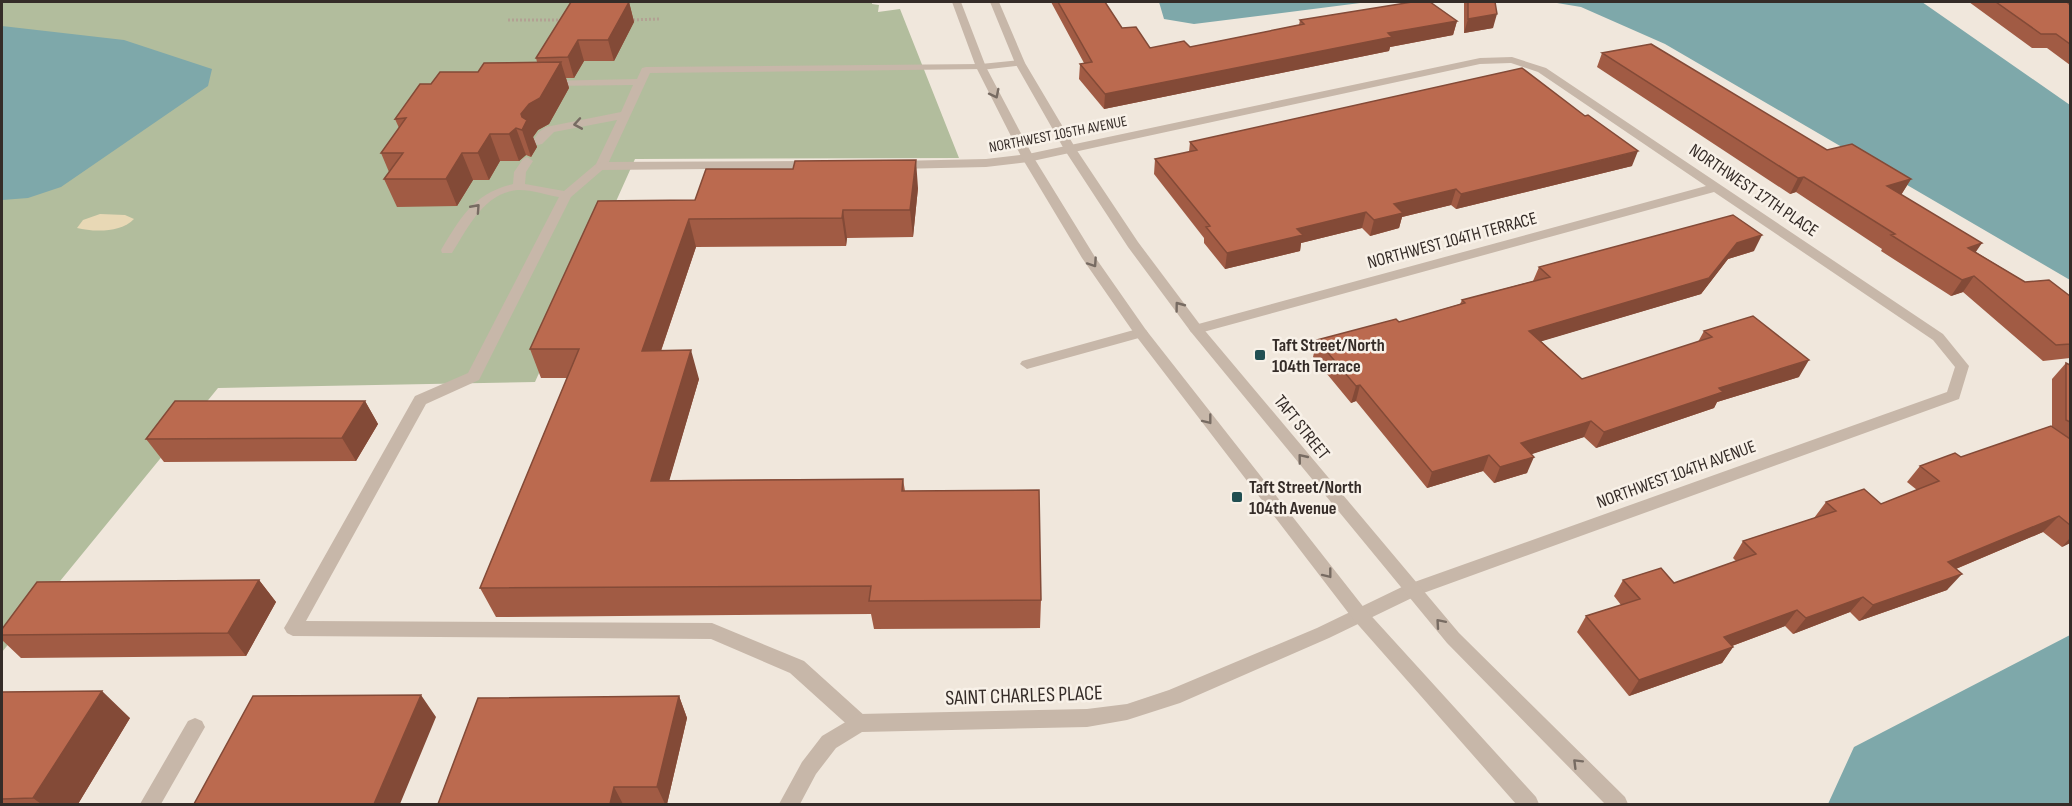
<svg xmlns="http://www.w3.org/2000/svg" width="2072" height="806" viewBox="0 0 2072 806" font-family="'Sofia Sans Condensed',sans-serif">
  <rect width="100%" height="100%" fill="#f0e7dc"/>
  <path fill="#b2bd9d" d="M2,2H872V4L879,5L878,12L900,9L959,158L635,159L535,382L218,388L2,652Z"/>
  <path fill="#e8d8b5" d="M100,214L125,215L134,219C121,233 93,232 77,228L83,220Z"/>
  <path fill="#7ea8aa" d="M1159,2H1368L1194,24L1164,19Z
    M1551,2H1922L2070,105V280L1665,44L1581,7Z
    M2,26L124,40L212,69L208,86L61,187L28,198L2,200Z
    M2070,635V804H1828L1854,747Z"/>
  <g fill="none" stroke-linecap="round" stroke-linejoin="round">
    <path stroke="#b2a193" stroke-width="3" stroke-dasharray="2 2" stroke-linecap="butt" d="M508,20H565
      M629,20L659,19"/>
    <path fill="#c7b7a9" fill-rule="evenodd" d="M981,64L986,67L985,69L650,73L607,166L571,197L479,380L426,404L306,621L712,623L804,661L866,717L869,723L866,729L859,732L852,729L790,673L711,639L293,636L287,633L284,628L287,623L415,396L468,373L559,197C546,195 530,189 517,190C483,194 468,228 452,253H442L441,250C461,217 473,194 513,184L514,172L523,159L527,157L533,161L526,172L525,184L564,191L596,164L617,120L554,132L542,144L538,145L532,142L539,132L546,127L621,112L633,85L547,86L542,83L543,81L637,79L642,68L646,67Z
      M1141,328L1146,330L1148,333L1146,336L1027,369L1020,364L1022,361Z"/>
    <path fill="#c7b7a9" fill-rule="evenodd" d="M1512,57L1546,68L1943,334L1969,366L1959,399L1418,595L1329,638L1180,703L1127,720L1087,727L862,732L836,748L816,774L800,804H779L802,762L822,736L859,714L1087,709L1127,704L1169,690L1317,628L1406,585L1947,392L1955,367L1933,340L1714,192L1196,334L1191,332L1189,329L1191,326L1706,186L1538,72L1511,63L1480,64L1028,162L986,167L896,169L890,165L896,161L986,159L1028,154L1480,58Z
      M1020,60L1025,63L1024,65L981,70L976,67L981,64Z
      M812,161L816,162V168L601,170L595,166L601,162Z
      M195,718L202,721L205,727L161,804H140L188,721Z"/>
    <path fill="#c7b7a9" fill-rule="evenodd" d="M952,2H961L986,67L1034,158L1095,257L1146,330L1365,609L1536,797L1539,804H1516L1353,619L1136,336L1082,258L1022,158L976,67Z
      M990,2H999L1025,63L1076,149L1138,242L1201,326L1459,633L1625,797L1628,804H1605L1447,643L1191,332L1128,247L1064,149L1015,63Z"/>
  </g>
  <path fill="#a15b44" d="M629,2L634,22L614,61H584L574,78H566L569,88L549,124L538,130L533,137L537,147L531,157L526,155L519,161H500L489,180H473L457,206L397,207L384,179L389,172L381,153L399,128L395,119L478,72L537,62L536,58Z
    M1051,2H1105L1122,28L1150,48L1190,47L1299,25L1300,20L1457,21L1453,35L1390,47L1389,51L1104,109L1079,79L1080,64L1084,63Z
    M1464,2H1495L1493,28L1464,33Z
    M1969,2H2070V65L2047,48H2032Z
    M1602,53L1827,150L1911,179L1901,195L1976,252L2025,282L2070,296V358L2043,361L1963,292L1951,296L1881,251L1882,249L1796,192L1790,194L1597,67Z
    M1190,142L1632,166L1456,209L1451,205L1402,217L1399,228L1370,236L1362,228L1301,243L1300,251L1225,269L1204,243V238L1154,174L1155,159L1189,152Z
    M918,188L913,237L847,238L846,246L696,247L661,351L699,379L669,480L903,479L905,491L1041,600L1040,628L874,629L871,614L496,617L480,588L567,378H541L530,349L695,200Z
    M1754,251L1728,259L1701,294L1541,341L1582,379L1698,342L1704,331L1799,377L1717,402L1714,408L1596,448L1584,437L1531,454L1527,473L1494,483L1483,471L1427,488L1356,401L1351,403L1313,357L1317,340L1399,322L1460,304L1462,300L1533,281L1539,267Z
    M2066,363L2070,365V543L2062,547L2043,532L1956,569L1947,590L1859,621L1850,612L1793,634L1785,626L1732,646L1733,647L1722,663L1629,696L1577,632L1586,616L1621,605L1614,596L1623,580L1674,583L1736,561L1733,558L1743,541L1814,518L1826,502L1881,504L1917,490L1907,482L1920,466L1961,457L2052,426V379Z
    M365,401L378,424L356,461L164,462L146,439Z
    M259,580L276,602L246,656L21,658L2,640V629Z
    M2,692L130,718L78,804H2Z
    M679,696L687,718L667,804H438Z"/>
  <path fill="#834a37" d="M629,2L634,22L614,61L608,40Z
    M1497,14L1493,28L1464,33L1468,19Z
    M1457,21L1453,35L1390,47L1389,51L1104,109L1105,94L1388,33Z
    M578,40L584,61L574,78L568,57Z
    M561,62L569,88L549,124L538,130L533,137L537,147L531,157L522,130L521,114Z
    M516,128L526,155L519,161L509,134Z
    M490,134L500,161L489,180L478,153Z
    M1638,151L1632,166L1456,209L1461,194Z
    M462,153L473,180L457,206L446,179Z
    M916,160L918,188L913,237L910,210Z
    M1804,177L1796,192L1790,194L1798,178Z
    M1911,179L1901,195L1887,186Z
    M1456,189L1451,205L1402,217L1399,228L1370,236L1374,220L1394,204Z
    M843,210L847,238L846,246L842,218Z
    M1366,212L1362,228L1301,243L1300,251L1225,269L1227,253L1297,229Z
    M689,219L696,247L651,380L642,351Z
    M1762,235L1754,251L1728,259L1701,294L1522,347L1529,331L1737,243Z
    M1982,243L1971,259L1968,248Z
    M1974,276L1963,292L1951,296L1962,280Z
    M691,350L699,379L661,509L651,481Z
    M1809,360L1799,377L1717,402L1714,408L1596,448L1604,432L1719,388Z
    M1360,385L1356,401L1351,403L1356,386Z
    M365,401L378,424L356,461L342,438Z
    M1591,421L1584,437L1514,460L1521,443Z
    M1489,455L1483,471L1427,488L1432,472Z
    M1534,457L1527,473L1494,483L1500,467Z
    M2059,516L2043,532L1934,578L1948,562Z
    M2070,538V543L2062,547Z
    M1962,574L1947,590L1859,621L1873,605Z
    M259,580L276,602L246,656L228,633Z
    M1863,597L1850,612L1793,634L1806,618Z
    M1797,610L1785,626L1713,653L1724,637Z
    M1733,647L1722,663L1629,696L1639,680Z
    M102,691L130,718L78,804H41L33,798Z
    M421,695L436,717L400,804H374Z
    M679,696L687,718L667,804H665L657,787Z
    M614,787L623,804H610Z"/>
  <path fill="#bb6a4f" stroke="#834a37" stroke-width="1.5" d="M571,2H629L608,40H578L568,57L536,58Z
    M1058,2H1105L1122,28L1136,27L1150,48L1184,41L1190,47L1304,24L1300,20L1412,2H1430L1457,21L1388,33L1392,37L1105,94L1080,64L1092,62Z
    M1468,2H1495L1497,14L1468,19Z
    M1996,2H2070V3H2068L2070,5V44L2056,34H2041Z
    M1651,44L1827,150L1852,144L1911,179L1887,186L1982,243L1968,248L2025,282L2049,280L2070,296V344L2056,345L1974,276L1962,280L1891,235L1895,234L1804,177L1798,178L1602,53Z
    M561,62L540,98L529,104L521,114L522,117L527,120L522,130L516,128L509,134H490L478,153H462L446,179H384L403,153H381L406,118L395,119L420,84H431L440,72H478L484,63Z
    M1522,68L1585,116L1588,115L1638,151L1461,194L1456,189L1394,204L1403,213L1374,220L1366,212L1297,229L1303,235L1227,253L1206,227L1210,226L1155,159L1197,150L1190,142Z
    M916,160L910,210H843L842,218L689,219L642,351L691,350L651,481L903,479L902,491L1039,490L1041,600L869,601L871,586L480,588L579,349H530L598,201L695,200L706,169H793L795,161Z
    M1733,215L1762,235L1737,243L1709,278L1529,331L1582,379L1712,337L1704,331L1753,316L1809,360L1719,388L1723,392L1604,432L1591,421L1521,443L1534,457L1500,467L1489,455L1432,472L1360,385L1356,386L1317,340L1396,319L1399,322L1465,303L1462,300L1550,277L1539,267Z
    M2066,363L2070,365V422L2066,420Z
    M175,401H365L342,438L146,439Z
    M2051,426L2070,439V525L2059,516L1948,562L1962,574L1873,605L1863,597L1806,618L1797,610L1724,637L1733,647L1639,680L1586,616L1640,599L1623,580L1661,568L1674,583L1756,554L1743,541L1836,511L1826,502L1864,489L1881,504L1939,481L1920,466L1955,453L1961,457Z
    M259,580L228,633L2,635V629L37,582Z
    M102,691L33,798L2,799V692Z
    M421,695L374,804H194L253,696Z
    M679,696L657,787H614L610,804H438L478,698Z"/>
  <defs><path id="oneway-chevron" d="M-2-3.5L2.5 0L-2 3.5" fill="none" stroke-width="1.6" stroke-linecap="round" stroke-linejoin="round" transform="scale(1.5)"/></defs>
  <g stroke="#776b62">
    <use href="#oneway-chevron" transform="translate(995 94) rotate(63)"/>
    <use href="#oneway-chevron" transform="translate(578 124) rotate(170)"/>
    <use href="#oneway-chevron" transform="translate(476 208) rotate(-48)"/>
    <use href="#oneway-chevron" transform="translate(1093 263) rotate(56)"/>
    <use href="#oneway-chevron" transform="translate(1179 306) rotate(-127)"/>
    <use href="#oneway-chevron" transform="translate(1208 420) rotate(52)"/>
    <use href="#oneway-chevron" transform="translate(1302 458) rotate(-129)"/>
    <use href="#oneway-chevron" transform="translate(1328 574) rotate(52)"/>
    <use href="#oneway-chevron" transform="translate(1440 623) rotate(-131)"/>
    <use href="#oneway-chevron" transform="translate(1577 763) rotate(-135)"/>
  </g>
  <g fill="#214f52" stroke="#f8f1e8" stroke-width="2">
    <rect x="1254" y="349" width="12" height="12" rx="3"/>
    <rect x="1231" y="491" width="12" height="12" rx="3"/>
  </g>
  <g text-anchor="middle" stroke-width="5" stroke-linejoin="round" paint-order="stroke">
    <g font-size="15" fill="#352c28" stroke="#f8f1e8">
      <text transform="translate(1058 134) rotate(-11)" y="5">NORTHWEST 105TH AVENUE</text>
    </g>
    <g font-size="18" fill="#352c28" stroke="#f8f1e8">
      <text transform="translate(1754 190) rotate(34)" y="6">NORTHWEST 17TH PLACE</text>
      <text transform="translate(1452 240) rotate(-15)" y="6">NORTHWEST 104TH TERRACE</text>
      <text transform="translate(1302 427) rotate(51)" y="6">TAFT STREET</text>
      <text transform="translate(1676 474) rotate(-20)" y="6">NORTHWEST 104TH AVENUE</text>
    </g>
    <g font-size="18" font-weight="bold" fill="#352c28" stroke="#f8f1e8" text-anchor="start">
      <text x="1272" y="351">Taft Street/North<tspan x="1272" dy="21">104th Terrace</tspan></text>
      <text x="1249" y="493">Taft Street/North<tspan x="1249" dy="21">104th Avenue</tspan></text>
    </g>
    <g font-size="21" fill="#352c28" stroke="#f8f1e8">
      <text transform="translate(1024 695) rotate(-2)" y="7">SAINT CHARLES PLACE</text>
    </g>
  </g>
  <rect width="2072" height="806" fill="none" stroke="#352c28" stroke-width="6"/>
</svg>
